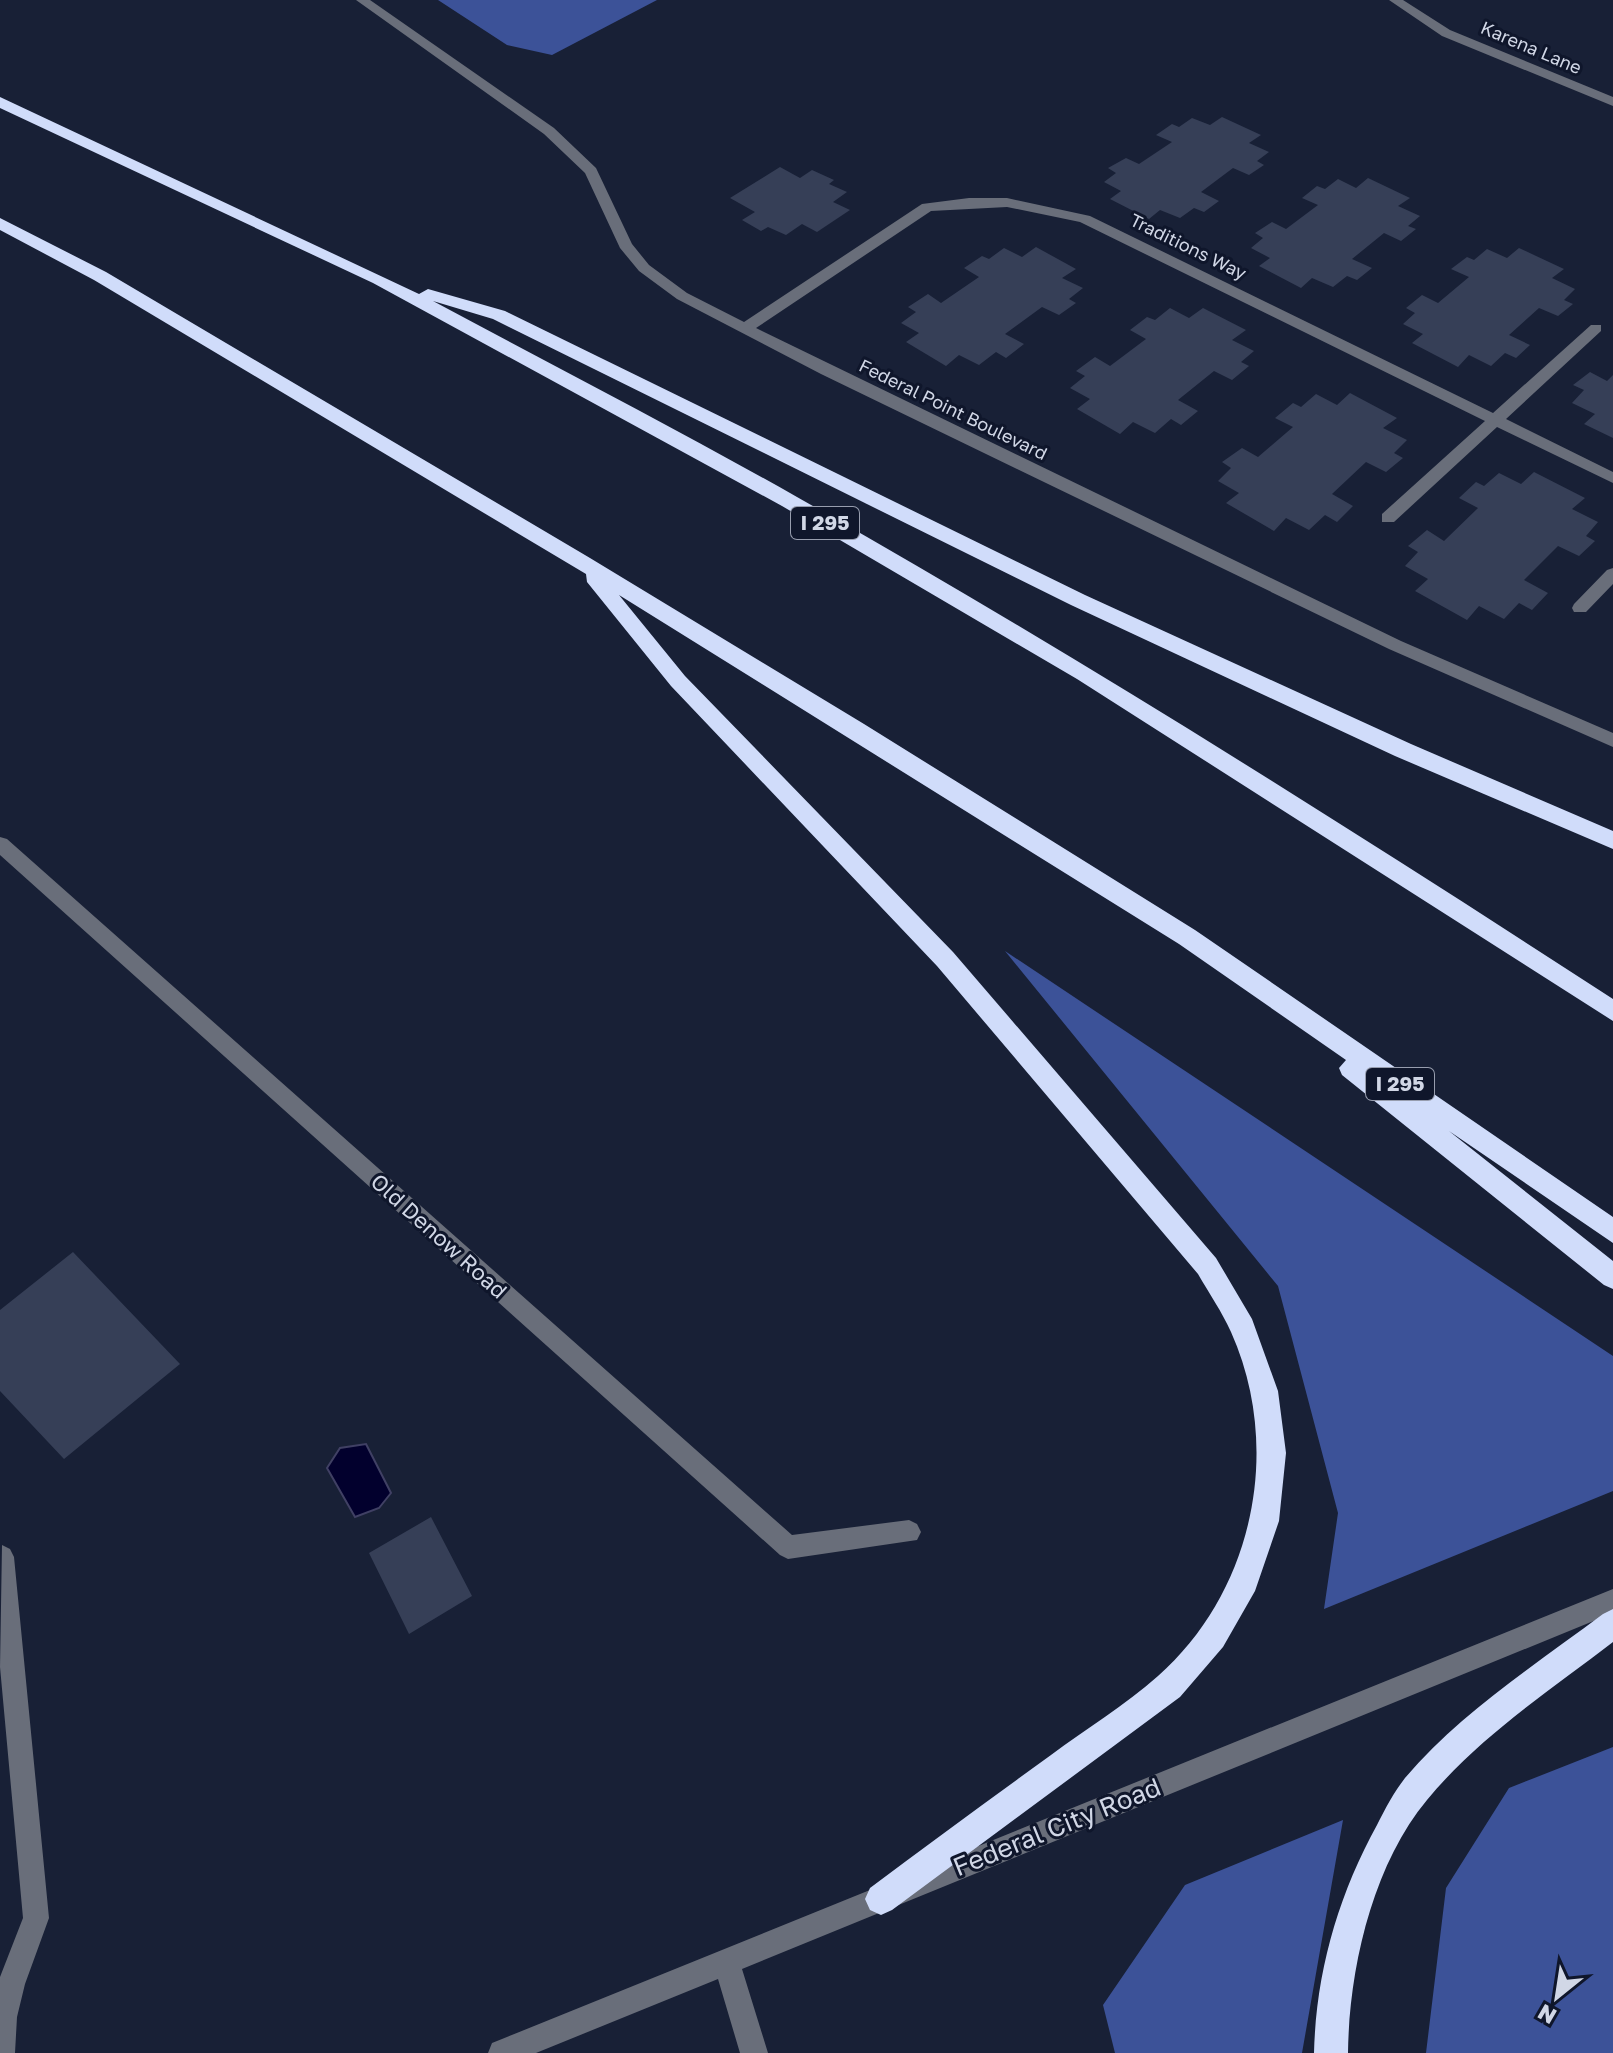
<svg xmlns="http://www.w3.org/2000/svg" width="1613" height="2053" viewBox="0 0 1613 2053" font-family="'Golos Text',sans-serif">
  <rect width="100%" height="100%" fill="#182036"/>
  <path fill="#3c5298" d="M438,0H657L552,55L507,45Z
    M1005,951L1613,1356V1491L1324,1609L1338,1513L1278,1286Z
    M1613,1747V2053H1426L1446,1888L1509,1788Z
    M1343,1820L1302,2053H1115L1103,2005L1185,1885Z"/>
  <path fill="#02002d" stroke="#404064" stroke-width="2" d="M366,1444L391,1493L379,1508L355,1517L327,1468L340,1448Z"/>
  <path fill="#363f57" d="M1222,117L1261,135L1249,143L1269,152L1257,161L1264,165L1249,175L1233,168L1201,192L1219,201L1204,212L1194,208L1180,218L1160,210L1149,219L1110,199L1121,191L1104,182L1116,173L1108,168L1126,158L1139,164L1172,142L1156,135L1172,124L1179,127L1192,118L1210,125Z
    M780,167L800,178L812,170L834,180L829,184L847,192L833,202L850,210L817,232L802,224L786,235L768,227L761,231L742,220L755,212L730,198Z
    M1368,178L1410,198L1398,206L1420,216L1408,226L1416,229L1401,241L1384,233L1352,259L1372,268L1357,280L1347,276L1333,287L1312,278L1301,288L1259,266L1270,258L1251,248L1263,238L1255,233L1272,222L1286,229L1318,205L1302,198L1317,186L1325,189L1338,179L1356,188Z
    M1036,247L1076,269L1062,278L1083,288L1069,299L1076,303L1059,315L1042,307L1005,334L1024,344L1006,358L996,352L979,365L959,355L946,366L906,342L919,333L901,323L916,312L908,307L928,294L941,303L979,277L964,268L982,256L989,259L1004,248L1022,257Z
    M1519,248L1564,269L1552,278L1575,289L1564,300L1573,304L1558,316L1539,308L1509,335L1530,345L1516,358L1505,353L1491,366L1469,355L1458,367L1412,343L1423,334L1403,324L1415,313L1406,308L1422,295L1438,303L1469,277L1451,269L1467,257L1474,260L1487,249L1507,258Z
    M1170,308L1189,318L1203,308L1246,330L1232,340L1254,351L1241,362L1249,366L1232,380L1214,371L1178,400L1198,411L1181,425L1171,419L1155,433L1133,422L1120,434L1077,409L1090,399L1070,388L1085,376L1076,371L1095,357L1110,366L1146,339L1130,330L1147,317L1155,320Z
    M1590,372L1607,381L1613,375V438L1584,424L1595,414L1572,403L1584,390L1573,385Z
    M1350,393L1397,418L1383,428L1407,440L1394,453L1403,458L1386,472L1366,462L1332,494L1353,506L1337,522L1325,515L1309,530L1286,518L1274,531L1226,503L1239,493L1218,481L1231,468L1222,462L1242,448L1258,457L1293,427L1275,418L1293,403L1301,407L1316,394L1337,405Z
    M1534,472L1585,498L1572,509L1598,522L1586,536L1595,541L1579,556L1558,546L1524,580L1548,593L1532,610L1519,603L1504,619L1479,606L1467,620L1415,591L1428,579L1405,566L1418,552L1408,546L1427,530L1444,541L1478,508L1459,498L1476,482L1484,486L1499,473L1521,484Z
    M73,1252L180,1364L64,1459L0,1391V1310Z
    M431,1517L472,1596L409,1634L369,1553Z"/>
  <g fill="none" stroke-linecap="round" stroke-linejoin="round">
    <path fill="#696e7a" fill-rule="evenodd" d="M356,0H370L554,128L596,168L632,244L649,265L687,293L744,322L922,204L969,198H1007L1090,216L1493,413L1591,325H1601V331L1506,419L1613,472V483L1497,427L1394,522H1382V514L1485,421L1080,222L1007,207L931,211L756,328L1401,641L1613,733V747L1389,649L821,374L677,299L639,271L620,248L585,173L544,134Z
      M1389,0H1403L1450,30L1613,97V106L1442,36Z
      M1613,568V584L1586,612H1574L1572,608L1574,604L1607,570Z
      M0,837L7,839L792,1535L909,1520L917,1524L921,1532L917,1540L788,1559L780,1555L0,855Z
      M2,1545L10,1549L14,1557L49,1918L25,1984L17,2017L15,2053H0V1977L23,1918L0,1667Z
      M1613,1589V1613L742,1969L768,2053H740L718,1979L536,2053H488L492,2043L502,2039Z"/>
    <path fill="#d0dcfa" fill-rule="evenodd" d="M0,97L419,294L428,289L505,311L1085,595L1411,744L1613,831V849L1395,756L1071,605L493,319L433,301C554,366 677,429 797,497C1075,654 1345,825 1613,999V1021L1077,679L782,506L373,283L0,108Z
      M0,218L106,272L590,558L864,724L1195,930L1613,1217V1243L1449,1131L1613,1261V1289L1604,1285L1342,1075L1339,1068L1346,1060L1179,944L619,595L685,676L953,952L1216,1258L1252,1319L1278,1391L1286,1453L1279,1521L1255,1591L1223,1647L1180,1697L892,1910L881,1915L870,1910L865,1899L870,1888C930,1843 990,1799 1051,1755C1086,1729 1125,1705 1158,1676C1254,1591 1283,1448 1231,1332C1222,1312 1209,1293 1198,1274L937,966L671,686L587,582L586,574L94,280L0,230Z
      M1613,1609V1642C1549,1691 1478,1738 1427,1800C1372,1866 1349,1970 1348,2053H1314C1316,1972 1338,1896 1377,1825C1385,1809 1394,1792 1405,1778C1460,1713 1535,1665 1603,1614Z"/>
  </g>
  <g text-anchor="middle" stroke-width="6" stroke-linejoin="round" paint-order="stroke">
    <g font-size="18" fill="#d1d7e6" stroke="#0f162b">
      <text transform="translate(1531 48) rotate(23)" y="6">Karena Lane</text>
      <text transform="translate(1188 247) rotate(26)" y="6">Traditions Way</text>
      <text transform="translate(953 410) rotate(26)" y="6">Federal Point Boulevard</text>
    </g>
    <g fill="#0f162b" stroke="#979dae" stroke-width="2">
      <rect x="791" y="507" width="68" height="32" rx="6"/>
      <rect x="1366" y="1068" width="68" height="32" rx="6"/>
    </g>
    <g font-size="20" font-weight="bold" fill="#d1d7e6">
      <text x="825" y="530">I 295</text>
      <text x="1400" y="1091">I 295</text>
    </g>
    <g font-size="22" fill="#d1d7e6" stroke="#0f162b">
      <text transform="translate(439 1236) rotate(42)" y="8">Old Denow Road</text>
    </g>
    <g font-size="26" fill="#d1d7e6" stroke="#0f162b">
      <text transform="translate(1057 1827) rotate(-22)" y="9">Federal City Road</text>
    </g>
  </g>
  <g transform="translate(1557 1997) rotate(210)" stroke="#0f162b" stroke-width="6" paint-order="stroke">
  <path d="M0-6L14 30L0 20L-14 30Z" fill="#d1d7e6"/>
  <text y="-12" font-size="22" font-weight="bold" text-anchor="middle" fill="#d1d7e6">N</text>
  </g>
</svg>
